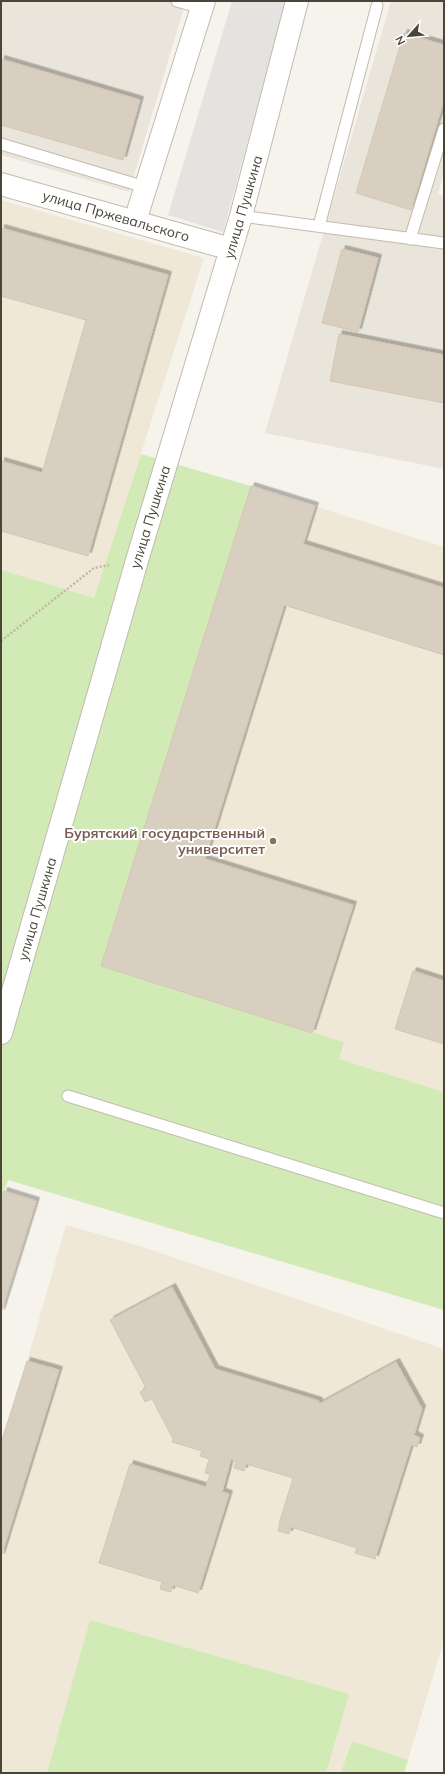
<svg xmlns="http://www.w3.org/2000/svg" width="445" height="1774" viewBox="0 0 445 1774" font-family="Mulish,sans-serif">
  <defs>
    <filter id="shadow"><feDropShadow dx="3.5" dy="-3.5" stdDeviation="0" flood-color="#0004"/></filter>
  </defs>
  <rect width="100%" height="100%" fill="#f6f3ec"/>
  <path fill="#eae5da" d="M1,1H186L129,192L1,155Z
    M391,1H444V172L438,194L444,196V469L265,433Z"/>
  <path fill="#efe8d6" d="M1,200L204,258L94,599L1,570Z
    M251,486L444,547V1092L338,1059L343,1042L101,966Z
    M66,1225L143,1247L444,1349V1640L404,1773H1V1557L59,1370L27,1361Z"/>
  <path fill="#d2eab5" d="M141,454L251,486L101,966L344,1042L339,1059L444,1092V1310L8,1180L1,1201V570L94,598Z
    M90,1620L349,1694L326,1773H47Z
    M352,1741L408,1760L404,1773H341Z"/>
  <path fill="#e5e3e0" d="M232,1H286L223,232L168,215Z"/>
  <path fill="#d8cfc1" stroke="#d3c7b4" filter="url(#shadow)" d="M404,33L444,45V100L411,210L356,193Z
    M1,59L140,100L123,160L1,125Z
    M1,228L168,275L88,556L1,531V461L42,473L86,320L1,296Z
    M342,249L378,258L358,332L322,323Z
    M339,334L444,355V403L330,381Z
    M251,486L315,506L303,544L444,588V655L284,605L205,859L353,905L312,1033L101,966Z
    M413,971L444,981V1044L395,1029Z
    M4,1191L36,1201L1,1313V1201Z
    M172,1287L215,1369L319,1401V1404L396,1362L422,1409L414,1435L420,1438L417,1447L411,1445L375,1559L355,1553L357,1548L291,1527L289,1534L278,1531L280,1524H279L293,1478L246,1464L244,1471L234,1468L236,1461L231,1459L222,1492L229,1494L198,1593L173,1585L171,1592L160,1589L162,1582L99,1563L130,1464L206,1487L210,1474L205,1473L209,1459L200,1456L202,1451L172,1442L173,1439L152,1399L145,1402L140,1392L146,1388L110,1320Z
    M27,1361L59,1370L1,1557V1443Z"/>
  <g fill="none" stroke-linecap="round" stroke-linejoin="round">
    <g stroke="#c2bbae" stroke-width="13">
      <path id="service" d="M177,1L201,8
        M1,144L145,187
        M241,216L444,243
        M319,226L377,6
        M410,239L444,129
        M68,1096L444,1213"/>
    </g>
    <g stroke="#c2bbae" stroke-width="24">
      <path id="minor" d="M1,184L231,249
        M135,221L204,1
        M1,1033L138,557L241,216L297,1"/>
    </g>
    <path stroke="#c4b79f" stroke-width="2.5" stroke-dasharray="2 2" stroke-linecap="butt" d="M1,641L94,568L109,565"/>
    <use href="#service" stroke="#fff" stroke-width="11"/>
    <use href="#minor" stroke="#fff" stroke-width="22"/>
  </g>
  <circle fill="#8d6e63" stroke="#fff" stroke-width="1.5" cx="273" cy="841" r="4"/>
  <g text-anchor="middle" stroke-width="4" stroke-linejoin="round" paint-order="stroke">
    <g font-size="14" fill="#4b4439" stroke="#fff">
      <text transform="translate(243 207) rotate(-74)" y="5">улица Пушкина</text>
      <text transform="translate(116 216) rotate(16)" y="5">улица Пржевальского</text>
      <text transform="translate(150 517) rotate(-73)" y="5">улица Пушкина</text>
      <text transform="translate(37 909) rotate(-74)" y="5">улица Пушкина</text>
    </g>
    <g font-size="14" font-weight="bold" fill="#785e54" stroke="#fff" text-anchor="end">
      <text x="265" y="838">Бурятский государственный<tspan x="265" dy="16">университет</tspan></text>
    </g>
  </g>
  <rect width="445" height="1774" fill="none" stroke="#4b4439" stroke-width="4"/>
  <g transform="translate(409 36) rotate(243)" stroke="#ffffff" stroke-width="3" paint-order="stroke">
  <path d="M0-3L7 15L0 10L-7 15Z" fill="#4b4439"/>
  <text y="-6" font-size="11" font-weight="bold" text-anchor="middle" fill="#4b4439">N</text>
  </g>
</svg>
